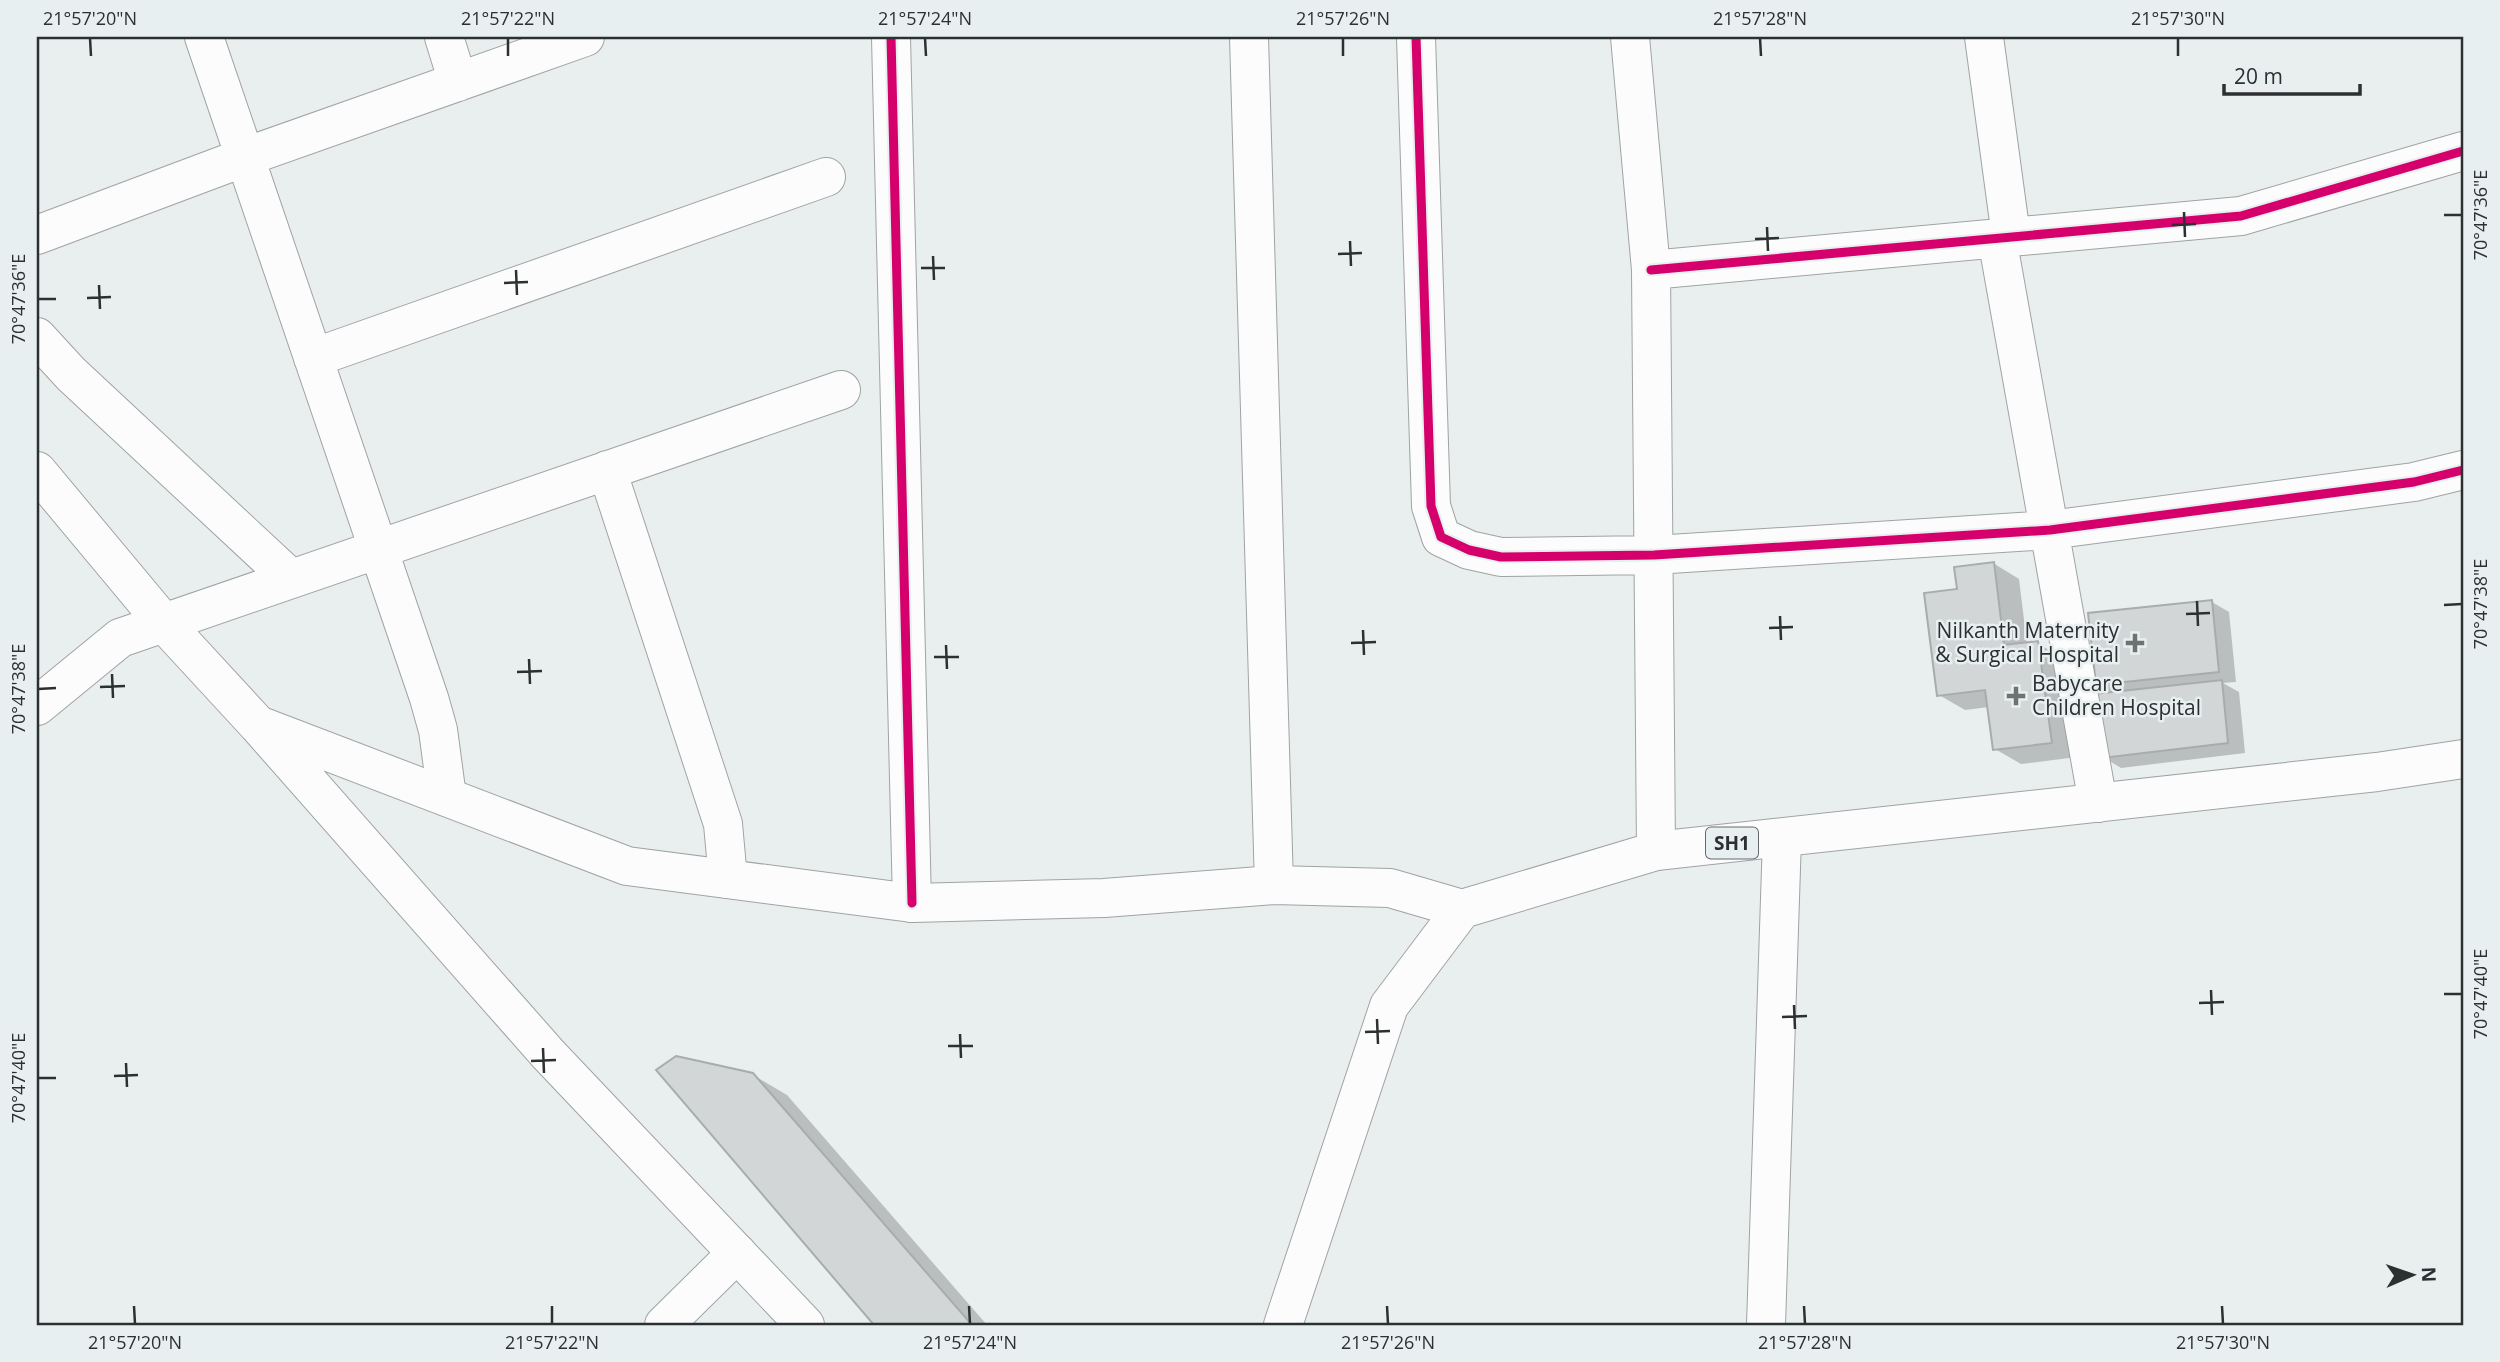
<svg xmlns="http://www.w3.org/2000/svg" width="2500" height="1362" viewBox="0 0 2500 1362" font-family="'Open Sans',sans-serif">
  <rect width="100%" height="100%" fill="#e9eeee"/>
  <path fill="#0003" d="M1993,563L2019,579L2027,644L2037,643L2063,658L2077,757L2021,764L1995,749L1989,707L1965,710L1939,695L1959,590Z
    M2212,602L2229,612L2236,682L2223,683L2239,692L2245,753L2121,768L2103,757L2114,694L2097,684Z
    M659,1071L753,1075L787,1095L987,1325H876Z"/>
  <path fill="#d2d6d6" stroke="#a9acad" stroke-width="2" d="M1994,562L2004,645L2038,641L2052,743L1993,750L1985,690L1937,696L1924,593L1957,589L1954,567Z
    M2212,600L2219,672L2096,685L2088,613Z
    M2222,680L2228,743L2102,758L2094,694Z
    M676,1056L753,1073L972,1325H874L656,1070Z"/>
  <g fill="none" stroke-linecap="round" stroke-linejoin="round">
    <g stroke="#a0a3a4" stroke-width="40">
      <path id="minor" d="M204,37L429,698L438,730L447,797
        M444,37L458,82
        M891,37L912,903
        M1249,37L1274,885
        M1416,37L1431,506L1441,537L1469,550L1501,557L1654,555L2050,530L2414,482L2463,470
        M1630,37L1651,270L1656,851
        M1984,37L2011,236
        M37,235L245,157L585,37
        M1997,238L2098,803
        M1651,270L2241,216L2463,151
        M37,337L71,374L290,578
        M313,358L826,177
        M607,470L723,824L728,879
        M37,706L120,638L841,390
        M664,1325L737,1253
        M1766,1325L1782,838"/>
    </g>
    <g stroke="#a0a3a4" stroke-width="40">
      <path id="major" d="M37,471L163,622L258,725L548,1054L805,1325
        M258,725L627,866L912,903L1104,898L1274,885L1390,888L1462,909
        M1283,1325L1389,1006L1462,909L1656,851L2377,772L2463,759"/>
    </g>
    <use href="#minor" stroke="#fcfcfc" stroke-width="38"/>
    <use href="#major" stroke="#fcfcfc" stroke-width="38"/>
    <g stroke="#e7eff0" stroke-width="13">
      <path id="cycleway" d="M891,37L912,903
        M1416,37L1431,506L1441,537L1469,550L1501,557L1654,555L2050,530L2414,482L2463,470
        M1651,270L2241,216L2463,151"/>
    </g>
    <use href="#cycleway" stroke="#d6006c" stroke-width="9"/>
  </g>
  <path fill="none" stroke="#2d3030" stroke-width="2.5" d="M90,38L91,56M508,38V56M925,38L926,56M1343,38V56M1760,38L1761,56M2178,38V56M2184,212L2185,237M2444,215H2462M2172,225L2196,224M1767,227L1768,251M1755,239L1779,238M1350,241L1351,266M1338,254L1362,253M933,256L934,280M921,268H945M516,270L517,295M504,283L528,282M99,285L100,309M87,298L111,297M38,299H56M2197,601L2198,626M2444,605L2462,604M2186,614L2210,613M1780,616L1781,640M1769,628L1793,627M1363,630L1364,655M1351,643L1376,642M946,645L947,669M934,657H959M529,659L530,684M517,672L542,671M112,674L113,698M100,687L125,686M38,689L56,688M2211,990L2212,1015M2444,994H2462M2199,1003L2224,1002M1794,1005L1795,1029M1782,1017L1807,1016M1377,1019L1378,1044M1365,1032L1390,1031M960,1034L961,1058M948,1046H973M543,1048L544,1073M531,1061L556,1060M126,1063L127,1087M114,1076L138,1075M38,1078H56M134,1306L135,1324M552,1306V1324M969,1306L970,1324M1387,1306L1388,1324M1804,1306L1805,1324M2222,1306L2223,1324"/>
  <g fill="#6f7272" stroke="#e7eff0" stroke-width="2.5">
    <path d="M2131.5 632.5h7v7h7v7h-7v7h-7v-7h-7v-7h7z"/>
    <path d="M2012.5 685.5h7v7h7v7h-7v7h-7v-7h-7v-7h7z"/>
  </g>
  <g text-anchor="middle" stroke-width="5" stroke-linejoin="round" paint-order="stroke">
    <rect fill="#e7eff0" stroke="#65696a" stroke-width="2" x="1706" y="827.5" width="52" height="31" rx="5"/>
    <g font-size="19" font-weight="bold" fill="#2d3030">
      <text x="1732" y="850">SH1</text>
    </g>
    <g font-size="21" fill="#2d3030" stroke="#e7eff0" text-anchor="end">
      <text x="2119" y="638">Nilkanth Maternity<tspan x="2119" dy="24">&amp; Surgical Hospital</tspan></text>
      <text x="2032" y="691" text-anchor="start">Babycare<tspan x="2032" dy="24">Children Hospital</tspan></text>
    </g>
  </g>
  <rect width="2500" height="1362" fill="none" stroke="#e7eff0" stroke-width="77"/>
  <g transform="translate(2412 1275) rotate(88)" stroke="#e7eff0" stroke-width="5" paint-order="stroke">
  <path d="M0-5L12 26L0 18L-12 26Z" fill="#2d3030"/>
  <text y="-10" font-size="19" font-weight="bold" text-anchor="middle" fill="#2d3030">N</text>
  </g>
  <path d="M2224 84v10h136v-10" fill="none" stroke="#2d3030" stroke-width="3.5"/>
  <text x="2234" y="84" font-size="21" fill="#2d3030" stroke="#e7eff0" stroke-width="5" paint-order="stroke">20 m</text>
  <rect x="38" y="38" width="2424" height="1286" fill="none" stroke="#2d3030" stroke-width="2.5"/>
  <g font-size="18" text-anchor="middle" fill="#2d3030">
    <text x="90" y="25">21°57'20"N</text>
    <text x="508" y="25">21°57'22"N</text>
    <text x="925" y="25">21°57'24"N</text>
    <text x="1343" y="25">21°57'26"N</text>
    <text x="1760" y="25">21°57'28"N</text>
    <text x="2178" y="25">21°57'30"N</text>
    <text transform="translate(2481 215) rotate(-90)" y="6">70°47'36"E</text>
    <text transform="translate(19 299) rotate(-90)" y="6">70°47'36"E</text>
    <text transform="translate(2481 604) rotate(-90)" y="6">70°47'38"E</text>
    <text transform="translate(19 689) rotate(-90)" y="6">70°47'38"E</text>
    <text transform="translate(2481 994) rotate(-90)" y="6">70°47'40"E</text>
    <text transform="translate(19 1078) rotate(-90)" y="6">70°47'40"E</text>
    <text x="135" y="1349">21°57'20"N</text>
    <text x="552" y="1349">21°57'22"N</text>
    <text x="970" y="1349">21°57'24"N</text>
    <text x="1388" y="1349">21°57'26"N</text>
    <text x="1805" y="1349">21°57'28"N</text>
    <text x="2223" y="1349">21°57'30"N</text>
  </g>
</svg>
